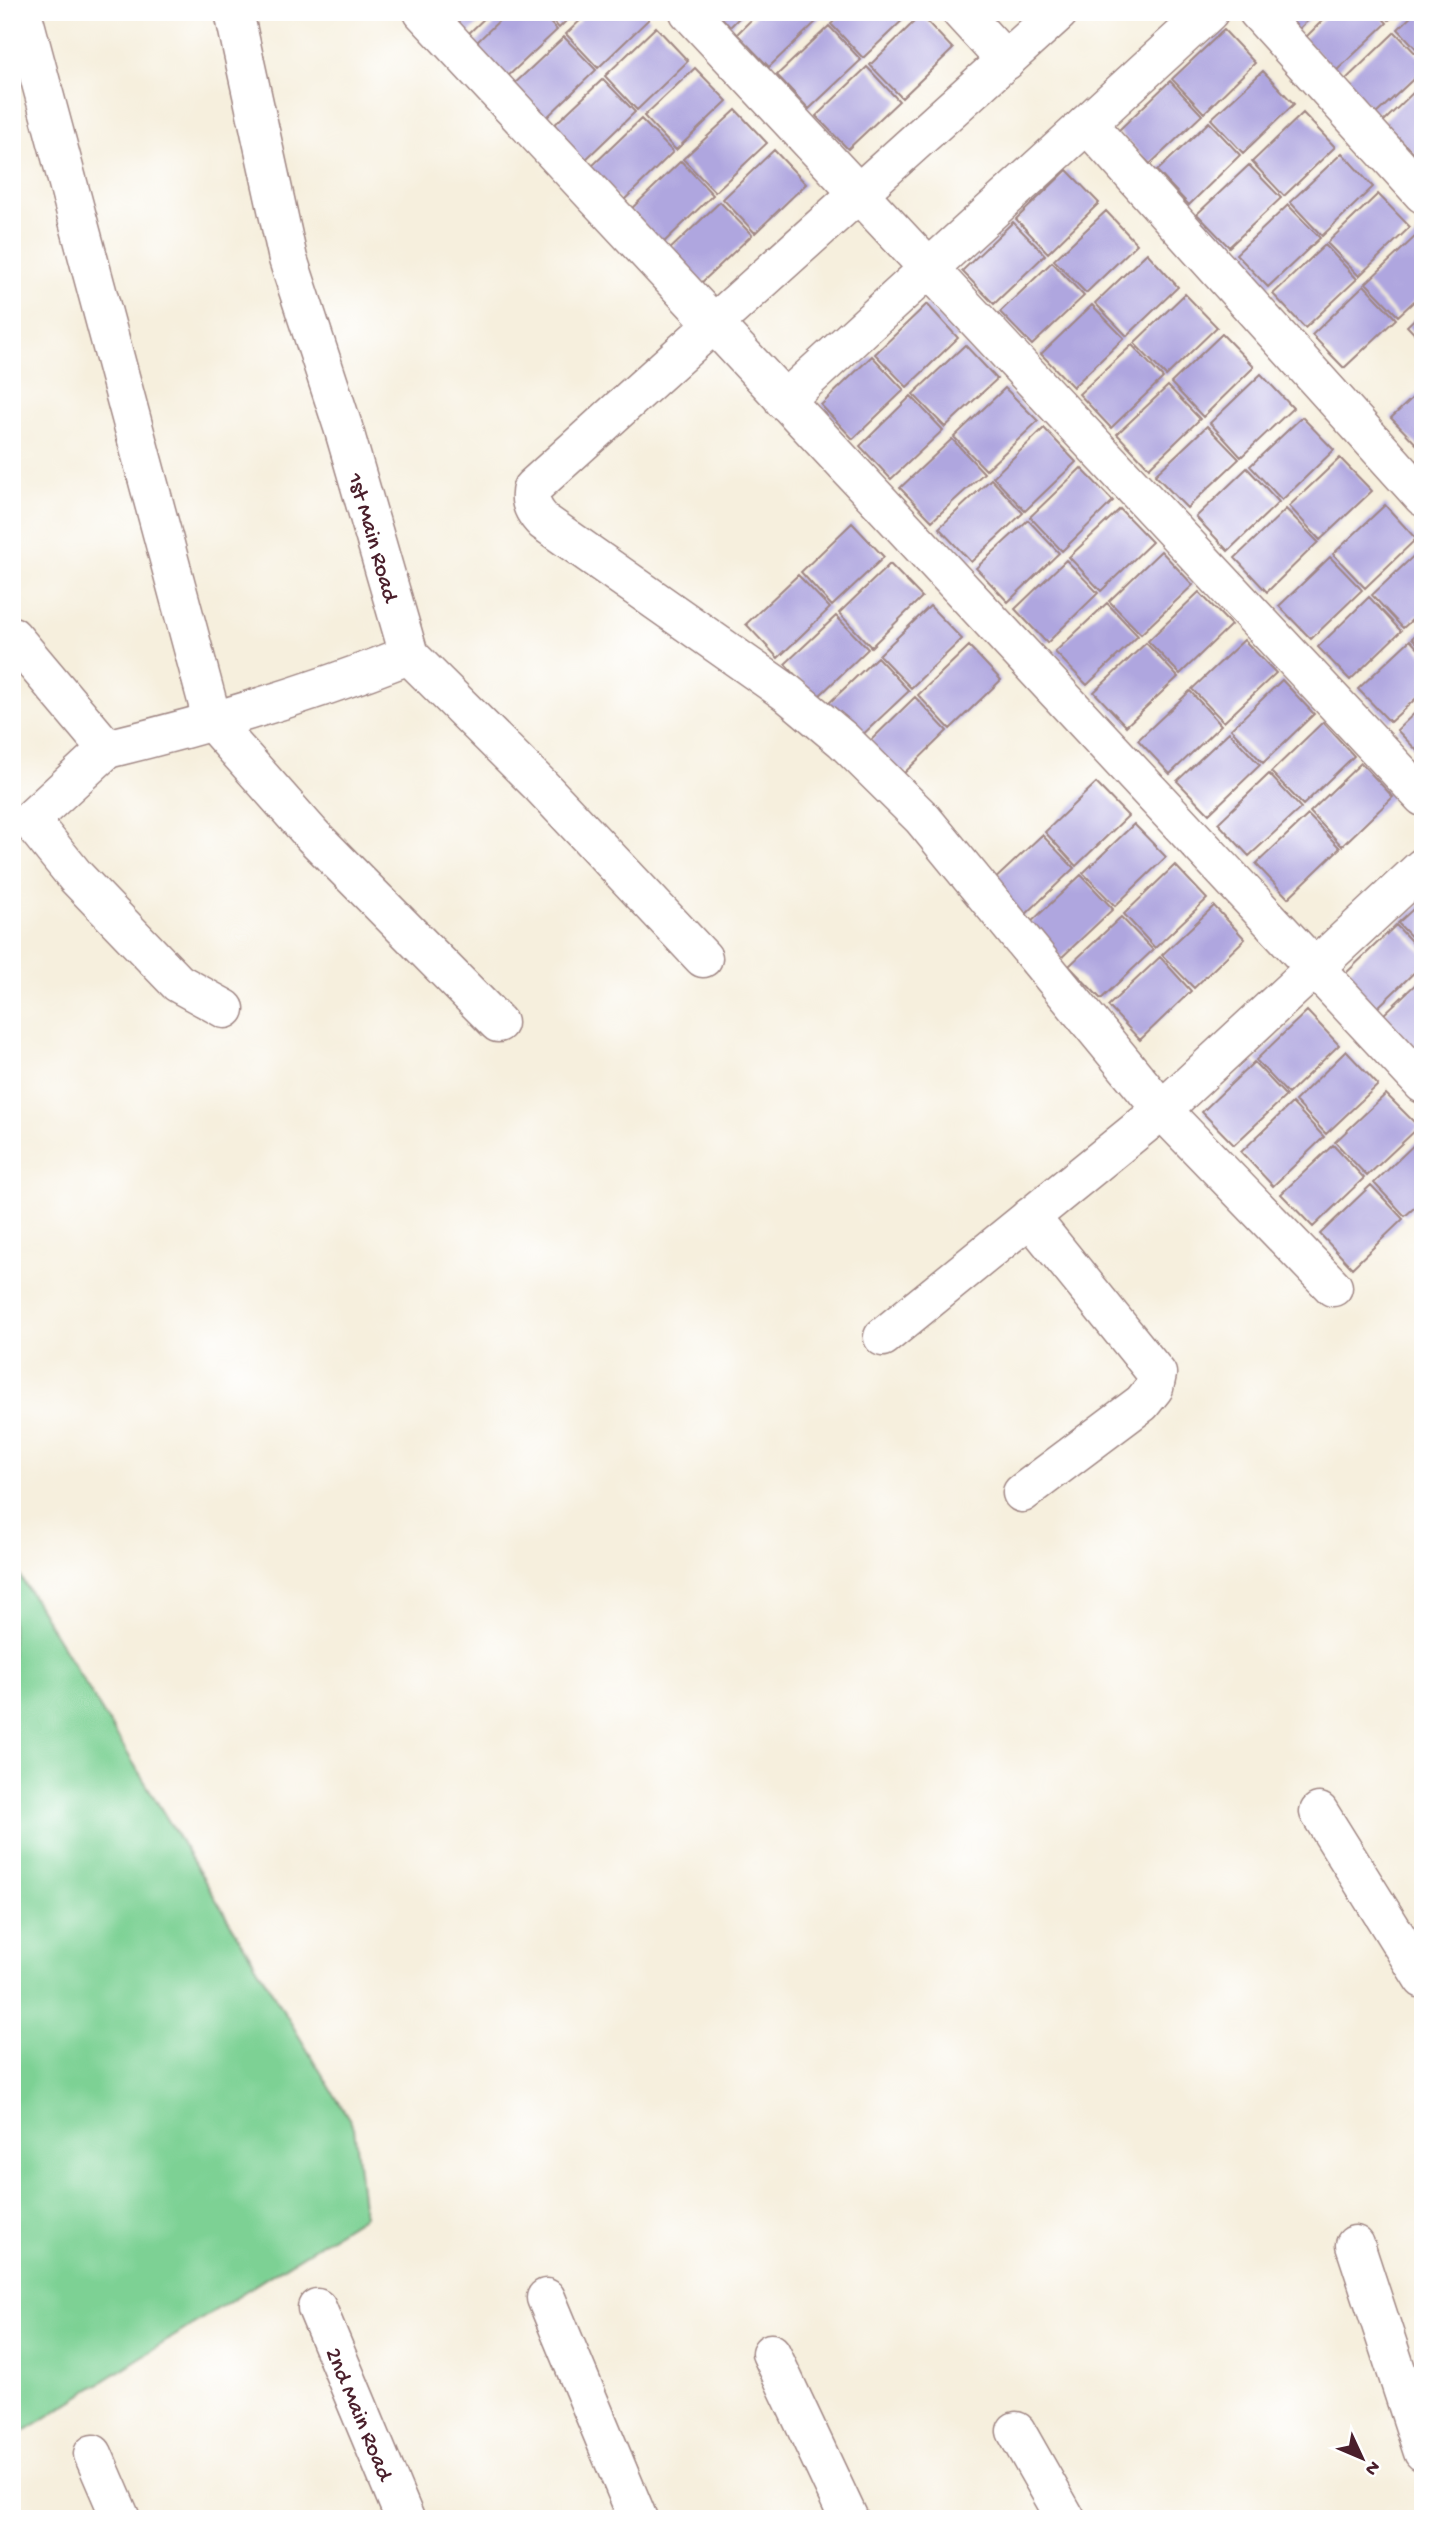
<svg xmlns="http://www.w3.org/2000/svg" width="1435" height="2531" viewBox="0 0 1435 2531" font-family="'Gochi Hand',sans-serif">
  <rect width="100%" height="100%" fill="#fff"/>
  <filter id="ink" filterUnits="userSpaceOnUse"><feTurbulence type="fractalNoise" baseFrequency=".0143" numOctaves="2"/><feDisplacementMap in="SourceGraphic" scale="14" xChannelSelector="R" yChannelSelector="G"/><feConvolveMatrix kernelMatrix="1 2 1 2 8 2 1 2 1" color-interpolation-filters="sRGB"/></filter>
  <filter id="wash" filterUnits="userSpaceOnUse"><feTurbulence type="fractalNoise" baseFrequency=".00686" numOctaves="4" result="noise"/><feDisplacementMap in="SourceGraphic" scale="28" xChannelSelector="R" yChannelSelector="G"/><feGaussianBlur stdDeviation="1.57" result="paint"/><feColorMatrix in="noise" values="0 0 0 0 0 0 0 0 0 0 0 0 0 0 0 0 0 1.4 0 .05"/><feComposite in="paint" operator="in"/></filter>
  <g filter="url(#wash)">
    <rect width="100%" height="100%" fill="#f6efdd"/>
    <path fill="#7dd194" stroke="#647860" stroke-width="2" d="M12,1563L354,2127L364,2216L12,2439Z"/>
    <g id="blocks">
      <path fill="#afa6df" d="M442,12H491L465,37Z
        M508,12H540L557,30L505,79L474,45Z
        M545,12H575L559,28Z
        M589,12H643L649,19L598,68L566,34Z
        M717,12H745L730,27Z
        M759,12H815L820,18L769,67L737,34Z
        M844,12H911L863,58L831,24Z
        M1278,12H1317L1296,32Z
        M1331,12H1377L1387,23L1335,72L1304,39Z
        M1382,12H1398L1389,20Z
        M1416,12H1423V56L1398,29Z
        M921,15L953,49L902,98L870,65Z
        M829,26L861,60L809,109L777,75Z
        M656,27L688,61L637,110L605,76Z
        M1224,30L1255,63L1204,113L1172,79Z
        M1395,32L1423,61V70L1376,114L1344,81Z
        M564,37L596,70L544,120L512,86Z
        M867,67L899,101L848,149L816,116Z
        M695,68L727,101L676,150L644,116Z
        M1263,71L1294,104L1243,153L1211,119Z
        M603,79L635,112L583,162L551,128Z
        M1170,81L1202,115L1150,164L1118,131Z
        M1423,83V147L1415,155L1383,122Z
        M736,110L767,143L715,192L683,159Z
        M1303,113L1335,147L1284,196L1252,162Z
        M641,119L673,152L622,202L590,168Z
        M1209,122L1240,155L1189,205L1157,171Z
        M774,150L806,184L755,233L723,199Z
        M1342,153L1373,187L1322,236L1290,202Z
        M681,161L713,195L662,244L630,210Z
        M1249,165L1281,198L1229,247L1197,214Z
        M1067,170L1099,203L1048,253L1016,219Z
        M1378,194L1410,227L1359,276L1327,243Z
        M720,202L752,235L700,284L668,251Z
        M1288,205L1320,238L1268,287L1236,254Z
        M1106,211L1137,244L1086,293L1054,260Z
        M1013,222L1045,255L994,304L962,271Z
        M1418,234L1423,240V293L1398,316L1366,283Z
        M1325,245L1357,279L1305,328L1273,294Z
        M1147,253L1178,287L1127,336L1095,303Z
        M1052,262L1084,296L1032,345L1000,312Z
        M1364,285L1396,319L1344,368L1312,335Z
        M1185,294L1217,327L1166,376L1134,343Z
        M927,304L958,338L907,387L875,354Z
        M1092,305L1124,338L1073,387L1041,354Z
        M1423,311V343L1407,326Z
        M1222,334L1254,367L1203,417L1171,383Z
        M965,345L997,379L945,427L913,394Z
        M1132,345L1163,378L1111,428L1079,394Z
        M872,356L904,390L853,439L821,405Z
        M1261,374L1293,408L1241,457L1210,423Z
        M1168,386L1200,419L1149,468L1117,434Z
        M1005,388L1038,421L986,470L954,437Z
        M1423,388V451L1391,418Z
        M911,396L943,430L891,479L860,446Z
        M1302,417L1334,450L1282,500L1250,466Z
        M1207,426L1239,459L1187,508L1155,475Z
        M1044,428L1076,462L1025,511L993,477Z
        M952,439L984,473L932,521L900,488Z
        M1340,458L1372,491L1320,540L1289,506Z
        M1081,468L1113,501L1062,551L1030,517Z
        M1247,468L1279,502L1228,551L1196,517Z
        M991,479L1023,513L971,562L939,528Z
        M1385,505L1416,539L1365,588L1333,554Z
        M1120,509L1152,542L1101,591L1069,557Z
        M1286,509L1318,542L1267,592L1235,558Z
        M1028,520L1059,553L1008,602L976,568Z
        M852,523L884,557L832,606L801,572Z
        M1423,547V610L1403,628L1372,595Z
        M1161,551L1193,585L1141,634L1109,601Z
        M1330,557L1362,590L1311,639L1279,606Z
        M1066,560L1098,593L1047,643L1015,609Z
        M890,564L922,597L871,647L839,613Z
        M798,575L830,608L778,658L746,624Z
        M1199,592L1231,625L1180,674L1148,641Z
        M1369,597L1401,631L1350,680L1318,647Z
        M1107,603L1138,636L1087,685L1055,652Z
        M930,606L962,639L911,688L879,655Z
        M836,616L868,649L817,698L785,664Z
        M1423,628V649L1412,638Z
        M1244,640L1276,673L1224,722L1192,689Z
        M1410,640L1423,654V692L1390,722L1358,689Z
        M1146,643L1178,677L1126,726L1094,692Z
        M969,646L1001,680L950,729L918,695Z
        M877,657L909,691L857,740L826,706Z
        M1282,680L1314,714L1263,763L1231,729Z
        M1190,691L1221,725L1170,774L1138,740Z
        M915,697L947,731L896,781L864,747Z
        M1423,705V757L1397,730Z
        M1323,722L1354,756L1303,805L1271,772Z
        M1229,732L1260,765L1209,814L1177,781Z
        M1361,763L1393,797L1342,846L1310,812Z
        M1269,774L1301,808L1249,856L1218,823Z
        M1096,783L1128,816L1076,866L1045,832Z
        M1308,815L1340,848L1288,898L1256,864Z
        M1134,824L1166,857L1115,906L1083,873Z
        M1042,835L1074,868L1023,917L991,883Z
        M1175,865L1207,899L1155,948L1124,914Z
        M1081,875L1113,909L1061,958L1029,924Z
        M1423,900V949L1398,923Z
        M1214,906L1245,939L1194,988L1162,955Z
        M1121,917L1153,950L1101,999L1069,966Z
        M1396,925L1423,954V964L1376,1009L1344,975Z
        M1160,957L1191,991L1140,1040L1108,1006Z
        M1423,977V1041L1415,1049L1383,1015Z
        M1307,1011L1339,1045L1288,1094L1256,1060Z
        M1346,1051L1378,1085L1326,1134L1295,1101Z
        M1254,1062L1286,1096L1234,1145L1202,1112Z
        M1386,1094L1419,1127L1367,1176L1335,1142Z
        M1292,1103L1324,1137L1273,1186L1241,1152Z
        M1423,1136V1200L1405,1216L1374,1183Z
        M1333,1145L1364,1178L1313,1227L1281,1194Z
        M1371,1185L1403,1219L1352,1268L1320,1234Z"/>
    </g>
  </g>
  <g filter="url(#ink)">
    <use href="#blocks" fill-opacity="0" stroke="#a08784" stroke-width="2"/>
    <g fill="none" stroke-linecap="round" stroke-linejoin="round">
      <g stroke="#a08784" stroke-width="41">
        <g id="minor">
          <path d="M22,12L213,723L313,836L498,1023"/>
          <path id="s1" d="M234,12L288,259L343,427L409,655L540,785L703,958"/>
          <path d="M423,12L1423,1084"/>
          <path d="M689,12L1423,797"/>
          <path d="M961,12L1006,61"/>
          <path d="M1059,12L532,488C528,502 534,512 544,522L787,693L843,740L922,818L1162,1110L1333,1287"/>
          <path d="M1258,12L1423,194"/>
          <path d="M1087,124L1423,497"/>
          <path d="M784,401L1209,12"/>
          <path d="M12,636L107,749C210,724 310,694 409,655"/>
          <path d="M107,749L30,820L76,877L178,983L225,1009"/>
          <path d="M883,1337L1162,1110L1423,867"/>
          <path d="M1022,1493L1142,1403L1154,1388L1157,1374L1030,1217"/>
          <path d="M1319,1812L1423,1979"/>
          <path d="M1355,2245L1423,2452"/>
          <path d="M546,2298L638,2519"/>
          <path id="s2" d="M317,2308L405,2519"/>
          <path d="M771,2353L849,2519"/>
          <path d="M1016,2431L1066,2519"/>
          <path d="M93,2454L121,2519"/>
        </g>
      </g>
      <use href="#minor" stroke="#fff" stroke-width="38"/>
    </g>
  </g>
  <g text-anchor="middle" stroke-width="7" stroke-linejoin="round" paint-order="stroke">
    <g font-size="23" fill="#4a1f2b" stroke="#fff">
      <text dy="8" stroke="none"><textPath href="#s1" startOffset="544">1st Main Road</textPath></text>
      <text dy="8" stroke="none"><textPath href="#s2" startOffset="114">2nd Main Road</textPath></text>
    </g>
  </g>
  <rect width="1435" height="2531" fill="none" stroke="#fff" stroke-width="42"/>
  <g transform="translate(1362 2458) rotate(134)" stroke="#ffffff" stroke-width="5" paint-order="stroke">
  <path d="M0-5L12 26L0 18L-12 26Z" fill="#4a1f2b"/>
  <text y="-10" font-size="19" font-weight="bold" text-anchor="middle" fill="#4a1f2b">N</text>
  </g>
</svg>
